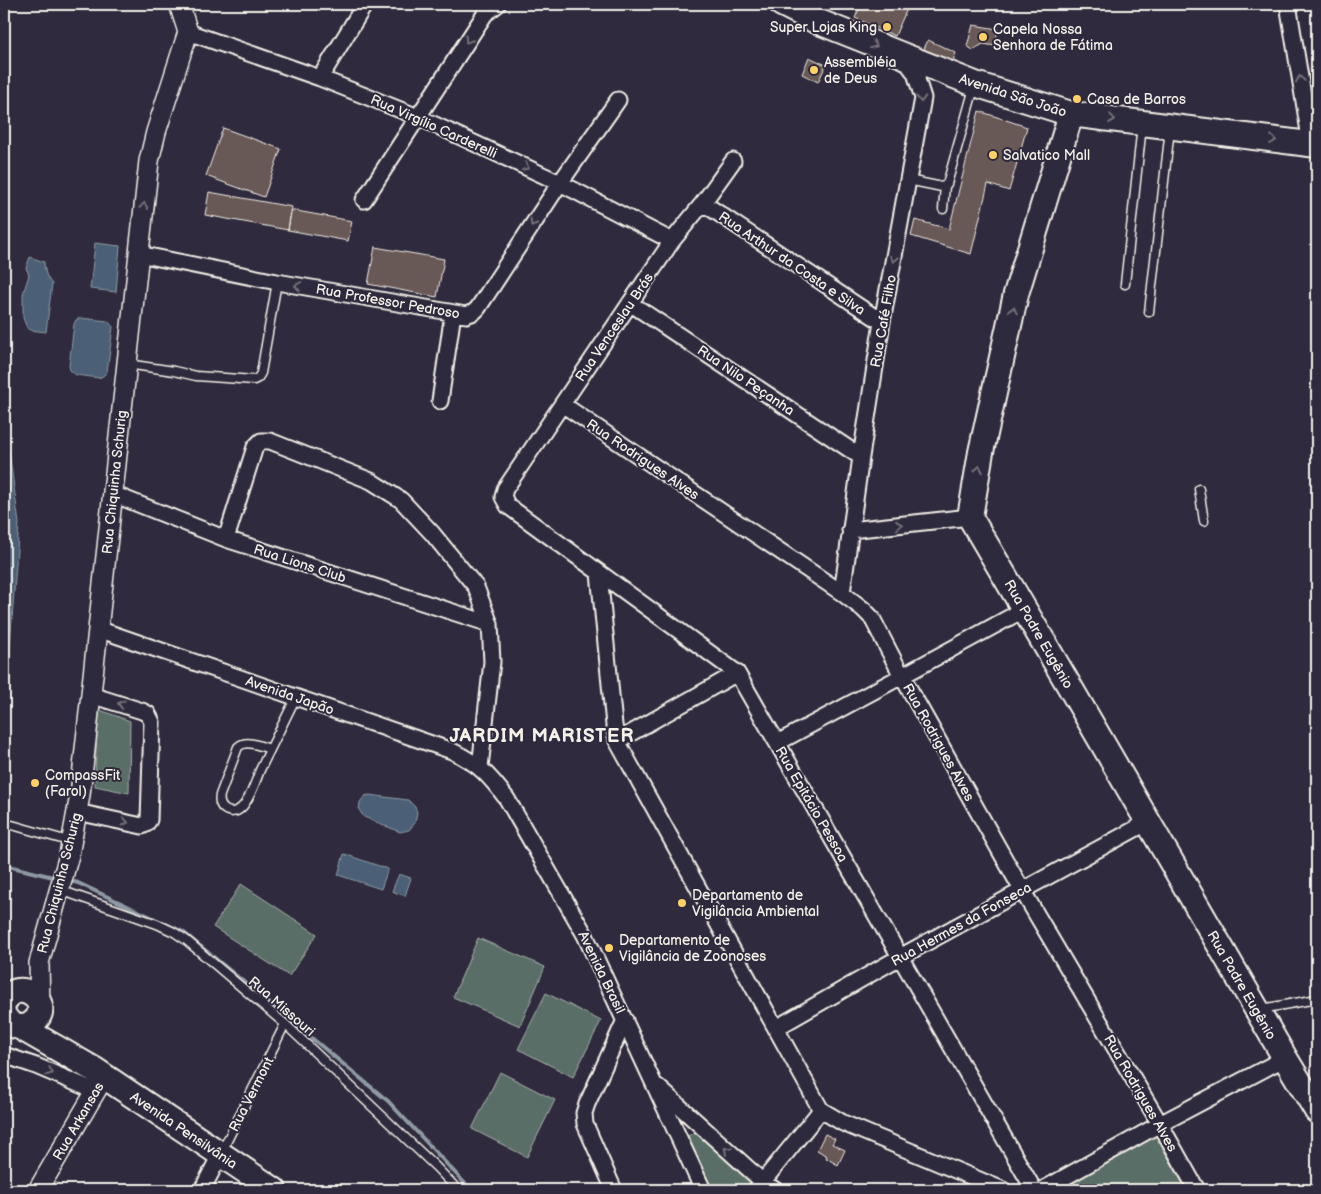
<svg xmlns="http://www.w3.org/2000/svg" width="1321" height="1194" viewBox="0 0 1321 1194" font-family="'Balsamiq Sans',sans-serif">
  <rect width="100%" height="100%" fill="#2f2a3d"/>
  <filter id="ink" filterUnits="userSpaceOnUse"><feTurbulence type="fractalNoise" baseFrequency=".02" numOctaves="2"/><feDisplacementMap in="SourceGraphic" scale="10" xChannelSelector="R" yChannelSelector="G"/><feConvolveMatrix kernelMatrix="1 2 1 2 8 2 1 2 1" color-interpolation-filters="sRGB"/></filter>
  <g filter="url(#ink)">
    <path fill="#5a6e67" stroke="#a7b0a8" d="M97,709L130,721L129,793L95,786Z
      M241,884L317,934L289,976L213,927Z
      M478,938L545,967L520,1026L453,997Z
      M546,993L601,1021L573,1077L518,1049Z
      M500,1072L555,1100L527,1157L472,1129Z
      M695,1131L751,1183L745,1190H712L687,1137Z
      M1153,1132L1187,1190H1055Z"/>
    <path fill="#4b6176" stroke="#8f9ba4" d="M95,243L120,246L116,292L90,289Z
      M30,257L44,262C45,272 46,277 52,284L46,332L30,330L27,328L23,318V294L29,275L26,268Z
      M80,318L108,321L113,327L107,372L103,376L99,378L76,375L70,370L69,366L74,324L76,320Z
      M4,416L19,523L9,661L4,678Z
      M369,795L408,800L415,807L417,812L415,823L409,830L400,832L364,817L359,810L360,802L365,796Z
      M344,854L388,869L381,889L338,875Z
      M399,874L411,878L405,896L392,891Z"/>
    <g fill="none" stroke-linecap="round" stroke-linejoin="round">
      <path stroke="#8f9ba4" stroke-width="4" d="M4,865L57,878
        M67,880L78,883L183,932L388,1101L471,1190"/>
    </g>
    <path fill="#685856" stroke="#f4f1e8" d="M861,4H909L895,36L855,18Z
      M973,25L998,29L995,46L983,44L973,50L967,46Z
      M928,40L956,53L950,68L920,58Z
      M809,57L826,65L818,82L802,74Z
      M979,111L1027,127L1009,191L988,184L971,254L911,236L915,220L949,229Z
      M223,128L281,149L264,197L206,176Z
      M209,192L292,207L288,230L205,215Z
      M291,210L352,221L348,241L288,230Z
      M375,247L444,259L437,297L368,284Z
      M825,1134L835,1139L832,1144L845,1150L838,1165L826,1158L827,1156L817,1150Z"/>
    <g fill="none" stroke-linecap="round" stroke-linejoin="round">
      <g stroke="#f4f1e8" stroke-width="11">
        <path id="service" d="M908,180L942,187L947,184L974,88
          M943,209L945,186
          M1125,284L1142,125
          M1149,312L1170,129
          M127,364L174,371L196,376L254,380L258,378L261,373L277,282
          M1199,489L1204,521
          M270,749C260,746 246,739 238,747L220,795C219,800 219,805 224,809C229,813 236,813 241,808C249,801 256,781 260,770C272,746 284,721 296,697
          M12,825L72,842
          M60,890L157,924L174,932L186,940L285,1024L435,1166L458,1190
          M1261,1009L1317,999
          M222,1151L285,1024"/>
      </g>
      <g stroke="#f4f1e8" stroke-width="19">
        <path id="minor" d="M1288,4L1311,144
          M188,32L320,78L418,117L560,183L672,241
          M320,78L365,4
          M733,161L703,203L672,241L505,489L503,497L508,506L737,673L1034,1190
          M364,200L485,14L498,4
          M703,203L882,322
          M139,254L277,282L466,315L474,312L478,308L560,183L618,100
          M630,303L861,457
          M440,401L453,313
          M562,404L842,593L863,609L872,618L902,676L1022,890L1160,1124L1197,1190
          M113,494L226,539L490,624
          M850,530L970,517
          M226,539L255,447L261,441H270L371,481L401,500L432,533L476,587L490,624L492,662L480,767
          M599,573L614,725L617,741L821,1110
          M842,593L861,457L882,322L923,98L915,73L903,57
          M98,629L452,751C479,764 489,775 507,799L585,935L703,1190
          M617,741L737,673
          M777,743L902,676L1025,609
          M77,812L142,826L146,824L149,820L152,722L148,714L142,711L91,695
          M776,1028L900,957L1148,822
          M4,1055L36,1066L95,1091
          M658,1087L763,1182L775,1190
          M821,1110L843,1123L1003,1190
          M202,1190L220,1155
          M614,1190L585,1124L584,1113L587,1104L625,1020
          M756,1190L821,1110
          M1042,1190L1160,1124L1285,1058"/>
      </g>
      <g stroke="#f4f1e8" stroke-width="22">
        <path id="tertiary" d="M40,1007L39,963L69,855L80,795L149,161L156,132L188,32L179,4
          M38,1190L104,1077"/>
      </g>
      <g stroke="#f4f1e8" stroke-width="28">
        <path id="primary" d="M782,4L814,20L975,84L1071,114L1317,145
          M1071,114L1016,294L981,452L970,517L1067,682L1285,1058L1317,1111
          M4,1003C15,976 53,999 36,1020C32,1024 28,1027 22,1027C13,1027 7,1022 4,1015
          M20,1027L95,1070L274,1190"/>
      </g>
      <use href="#service" stroke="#2f2a3d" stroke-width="8"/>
      <use href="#minor" stroke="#2f2a3d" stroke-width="15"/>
      <use href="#tertiary" stroke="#2f2a3d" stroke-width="19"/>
      <use href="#primary" stroke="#2f2a3d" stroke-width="24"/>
    </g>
    <defs><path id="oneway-chevron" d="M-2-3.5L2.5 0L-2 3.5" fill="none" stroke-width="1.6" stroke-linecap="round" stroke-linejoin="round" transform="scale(1.25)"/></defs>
    <g stroke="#747079">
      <use href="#oneway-chevron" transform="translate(468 40) rotate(123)"/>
      <use href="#oneway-chevron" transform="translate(874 45) rotate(22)"/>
      <use href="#oneway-chevron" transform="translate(1300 79) rotate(-99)"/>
      <use href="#oneway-chevron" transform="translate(921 99) rotate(88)"/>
      <use href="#oneway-chevron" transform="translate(1112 119) rotate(7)"/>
      <use href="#oneway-chevron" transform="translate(1273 140) rotate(7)"/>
      <use href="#oneway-chevron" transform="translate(526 167) rotate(25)"/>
      <use href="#oneway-chevron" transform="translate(144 206) rotate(-84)"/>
      <use href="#oneway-chevron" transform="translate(533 223) rotate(123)"/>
      <use href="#oneway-chevron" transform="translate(894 259) rotate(100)"/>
      <use href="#oneway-chevron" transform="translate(298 286) rotate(-170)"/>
      <use href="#oneway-chevron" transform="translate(1013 310) rotate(-77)"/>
      <use href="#oneway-chevron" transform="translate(979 469) rotate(-80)"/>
      <use href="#oneway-chevron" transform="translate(899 525) rotate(-6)"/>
      <use href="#oneway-chevron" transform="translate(121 704) rotate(-163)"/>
      <use href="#oneway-chevron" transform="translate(125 822) rotate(12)"/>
      <use href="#oneway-chevron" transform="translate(50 1072) rotate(22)"/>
      <use href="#oneway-chevron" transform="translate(727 1150) rotate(-138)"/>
    </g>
  </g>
  <g fill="#ffd166" stroke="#2f2a3d" stroke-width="2">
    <circle cx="887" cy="27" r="5"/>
    <circle cx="983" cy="37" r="5"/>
    <circle cx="814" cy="70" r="5"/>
    <circle cx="1077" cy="99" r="5"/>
    <circle cx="993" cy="155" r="5"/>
    <circle cx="35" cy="783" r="5"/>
    <circle cx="682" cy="903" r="5"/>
    <circle cx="609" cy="948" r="5"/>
  </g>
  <g text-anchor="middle" stroke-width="4" stroke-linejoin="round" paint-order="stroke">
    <g font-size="14" fill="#f4f1e8" stroke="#2f2a3d" text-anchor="start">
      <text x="877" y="32" text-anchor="end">Super Lojas King</text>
      <text x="993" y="34">Capela Nossa<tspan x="993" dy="16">Senhora de Fátima</tspan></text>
      <text x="824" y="67">Assembléia<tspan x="824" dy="16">de Deus</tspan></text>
      <text x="1087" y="104">Casa de Barros</text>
      <text x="1003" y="160">Salvatico Mall</text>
      <text x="45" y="780">CompassFit<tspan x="45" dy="16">(Farol)</tspan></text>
      <text x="692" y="900">Departamento de<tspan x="692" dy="16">Vigilância Ambiental</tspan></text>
      <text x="619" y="945">Departamento de<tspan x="619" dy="16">Vigilância de Zoonoses</tspan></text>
    </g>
    <g font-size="14" fill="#f4f1e8" stroke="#2f2a3d">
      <text transform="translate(1013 95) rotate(18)" y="5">Avenida São João</text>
      <text transform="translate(434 126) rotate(24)" y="5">Rua Virgílio Carderelli</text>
      <text transform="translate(792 263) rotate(34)" y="5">Rua Arthur da Costa e Silva</text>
      <text transform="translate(388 301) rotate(10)" y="5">Rua Professor Pedroso</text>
      <text transform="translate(883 321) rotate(-80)" y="5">Rua Café Filho</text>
      <text transform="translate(614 327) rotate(-56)" y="5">Rua Venceslau Brás</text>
      <text transform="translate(746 380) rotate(34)" y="5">Rua Nilo Peçanha</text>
      <text transform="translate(643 459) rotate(34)" y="5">Rua Rodrigues Alves</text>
      <text transform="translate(114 482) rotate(-84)" y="5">Rua Chiquinha Schurig</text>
      <text transform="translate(300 563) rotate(18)" y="5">Rua Lions Club</text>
      <text transform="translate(1039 634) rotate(60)" y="5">Rua Padre Eugênio</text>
      <text transform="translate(290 695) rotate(19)" y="5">Avenida Japão</text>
      <text transform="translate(939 742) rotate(61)" y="5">Rua Rodrigues Alves</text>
      <text transform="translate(812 804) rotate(60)" y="5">Rua Epitácio Pessoa</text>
      <text transform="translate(59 883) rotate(-76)" y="5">Rua Chiquinha Schurig</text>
      <text transform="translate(961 924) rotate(-29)" y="5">Rua Hermes da Fonseca</text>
      <text transform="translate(602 972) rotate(64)" y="5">Avenida Brasil</text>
      <text transform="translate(1242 985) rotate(60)" y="5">Rua Padre Eugênio</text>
      <text transform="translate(282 1006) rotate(41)" y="5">Rua Missouri</text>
      <text transform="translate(1141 1093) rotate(60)" y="5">Rua Rodrigues Alves</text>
      <text transform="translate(251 1094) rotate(-63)" y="5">Rua Vermont</text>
      <text transform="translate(78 1121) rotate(-60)" y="5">Rua Arkansas</text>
      <text transform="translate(184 1130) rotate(34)" y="5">Avenida Pensilvânia</text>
    </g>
    <g font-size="19" font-weight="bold" letter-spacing="1" fill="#f4f1e8" stroke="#2f2a3d">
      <text x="542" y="742">JARDIM MARISTER</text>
    </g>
  </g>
  <rect width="1321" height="1194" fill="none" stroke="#2f2a3d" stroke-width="20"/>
  <rect x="10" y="10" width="1301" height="1174" fill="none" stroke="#f4f1e8" stroke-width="2" filter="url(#ink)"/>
</svg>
